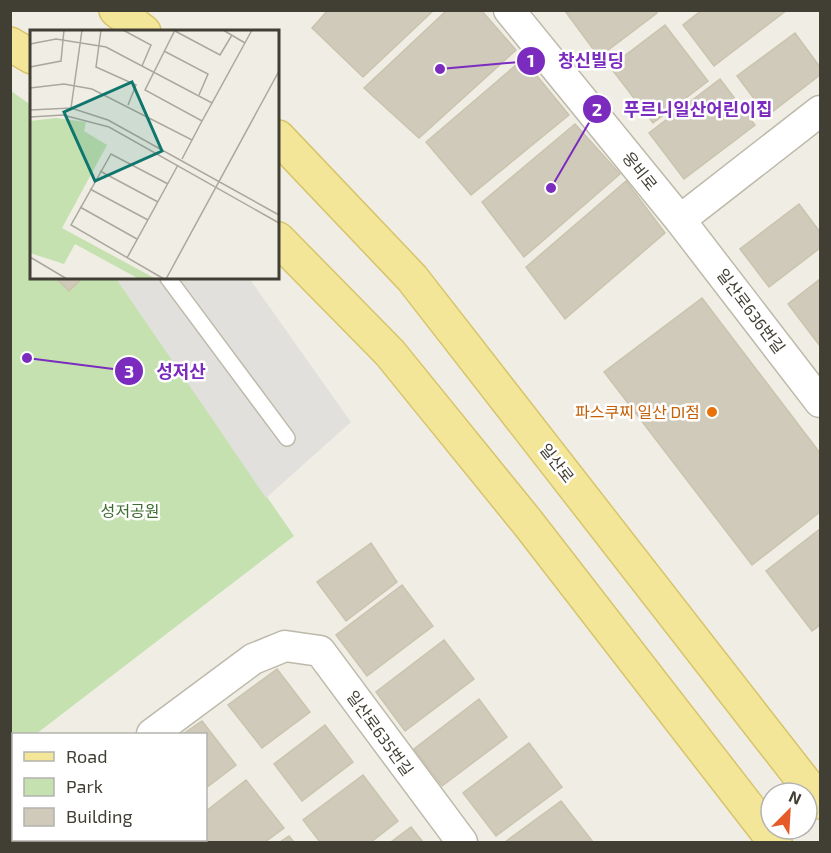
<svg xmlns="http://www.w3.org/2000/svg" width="831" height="853" viewBox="0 0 831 853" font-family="'Exo 2','Noto Sans KR',sans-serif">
  <rect width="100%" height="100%" fill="#f0eee4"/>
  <path fill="#c5e1b0" d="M11,91L31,105L32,278H120L118,281L294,536L36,734H14L13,752L11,754Z"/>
  <path fill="#e1e0dc" d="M120,278H249L351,422L266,498L118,281Z"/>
  <path fill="#d0caba" stroke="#cac3ae" stroke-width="1.5" d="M328,10H434L363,77L312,28Z
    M447,10H481L516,50L419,138L364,88Z
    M655,10L657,13L599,57L565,11Z
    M702,10H787L714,66L683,25Z
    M665,25L708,81L653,123L610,67Z
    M795,33L820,67V75L767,116L737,76Z
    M523,59L569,115L471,195L426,142Z
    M720,79L755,125L684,179L649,133Z
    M575,124L620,174L524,257L482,202Z
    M626,181L665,233L565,319L526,267Z
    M799,204L820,232V248L769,287L740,249Z
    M56,278H82L69,291Z
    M820,279V346L788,304Z
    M702,298L820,453V512L752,565L604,372Z
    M820,529V625L812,631L766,571Z
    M371,543L397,582L346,621L317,582Z
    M402,585L433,626L367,676L336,635Z
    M444,640L474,679L405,731L376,692Z
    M277,669L310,712L262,748L228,705Z
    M479,699L507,737L442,786L414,749Z
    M202,721L236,765L206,788V734H183Z
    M325,725L353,762L302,801L274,764Z
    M529,743L562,787L496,836L463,793Z
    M363,775L398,821L371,842H320L303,820Z
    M246,780L284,828L265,842H204L202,840H206V811Z
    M561,801L593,842H505Z
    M411,827L423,842H391Z
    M289,836L294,842H280Z
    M65,840H116L119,842H61Z"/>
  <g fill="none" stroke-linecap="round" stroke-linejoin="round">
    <g stroke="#bdb9aa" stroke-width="18">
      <path id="service" d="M168,278L287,438"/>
    </g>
    <g stroke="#bdb9aa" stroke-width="33">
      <path id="minor" d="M509,10L680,220L820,402
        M680,220L820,111
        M152,734L253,659L285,646L320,651L462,842
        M10,838L14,836
        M150,840L153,842"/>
    </g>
    <g stroke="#d7c46b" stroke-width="36">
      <path id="primary" d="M116,10L144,32
        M10,44L32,57
        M278,137L412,278L820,802
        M278,239L390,353L528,523L775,842"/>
    </g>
    <use href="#service" stroke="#fff" stroke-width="15"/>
    <use href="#minor" stroke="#fff" stroke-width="30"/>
    <use href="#primary" stroke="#f4e699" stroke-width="33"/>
  </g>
  <circle fill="#e8710a" stroke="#fff" stroke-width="2" cx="712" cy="412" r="6"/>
  <g text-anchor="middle" stroke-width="5" stroke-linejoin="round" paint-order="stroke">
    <g font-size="16" fill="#413e34" stroke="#fff">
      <text transform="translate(640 171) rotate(51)" y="6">웅비로</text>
      <text transform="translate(751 311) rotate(53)" y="6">일산로636번길</text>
      <text transform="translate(557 463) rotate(52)" y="6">일산로</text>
      <text transform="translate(380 733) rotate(54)" y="6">일산로635번길</text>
    </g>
    <g font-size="16" fill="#c56008" stroke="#fff" text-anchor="end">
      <text x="700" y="418">파스쿠찌 일산 DI점</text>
    </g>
    <g font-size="16" fill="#3e6d2e" stroke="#fff">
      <text x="130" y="517">성저공원</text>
    </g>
  </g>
  <g transform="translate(30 30)">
    <rect width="249" height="249" fill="#f0eee4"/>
    <path d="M26,88L56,92L54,101L77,115L32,198L126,249H109L45,214L34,234L0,223V91Z" fill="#c5e1b0"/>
    <path fill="none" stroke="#aaa89e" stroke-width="1.5" d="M71,0L66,37L106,55L98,75M93,0L121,15L112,36M145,0L115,60L172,91L182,73M193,0L215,13M145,1L190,25L202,5M0,14L26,9L76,17L182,73L222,0M134,21L178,44L169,65M0,37L31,31L34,0M0,58L34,54L62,59L162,110L172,91M41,78L52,0M0,80L41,78L78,90L249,185M0,87L33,85L79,97L249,193M152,129L162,110M70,141L128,172M60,159L118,190M50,177L107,209M0,227L37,249M97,228L148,135M134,249L41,195L81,124L138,154M136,249L249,41"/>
    <path fill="#0f766e" fill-opacity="0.15" stroke="#0f766e" stroke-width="3" d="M102,52L132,121L65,151L34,82Z"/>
    <rect width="249" height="249" fill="none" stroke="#413e34" stroke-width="3"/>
  </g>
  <path fill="none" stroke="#7b2cbf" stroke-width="2" d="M440 69L531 61M551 188L597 109M27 358L129 371"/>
  <g fill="#7b2cbf" stroke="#fff" stroke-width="2">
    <circle cx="440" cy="69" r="6"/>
    <circle cx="551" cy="188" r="6"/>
    <circle cx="27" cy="358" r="6"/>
    <circle cx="531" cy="61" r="15"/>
    <circle cx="597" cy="109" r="15"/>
    <circle cx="129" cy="371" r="15"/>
  </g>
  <g font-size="18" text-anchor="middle" font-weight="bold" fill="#fff">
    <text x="531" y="67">1</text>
    <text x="597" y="116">2</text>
    <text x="129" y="378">3</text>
  </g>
  <g font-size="18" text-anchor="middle" font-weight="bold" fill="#7b2cbf" stroke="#fff" stroke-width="5" stroke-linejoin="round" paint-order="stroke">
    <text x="591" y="67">창신빌딩</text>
    <text x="698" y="116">푸르니일산어린이집</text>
    <text x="181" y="378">성저산</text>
  </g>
  <rect width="831" height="853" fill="none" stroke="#413e34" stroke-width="24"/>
  <rect x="12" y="733" width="195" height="108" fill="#ffffff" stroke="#b3b2ae" stroke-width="1.5"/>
  <rect x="24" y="752" width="30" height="9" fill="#f4e699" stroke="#b3b2ae" stroke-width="1.5"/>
  <text x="66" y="763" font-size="18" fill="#413e34">Road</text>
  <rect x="24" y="778" width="30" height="18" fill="#c5e1b0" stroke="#b3b2ae" stroke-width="1.5"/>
  <text x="66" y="793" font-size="18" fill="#413e34">Park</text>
  <rect x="24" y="808" width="30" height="18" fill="#d0caba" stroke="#b3b2ae" stroke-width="1.5"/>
  <text x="66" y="823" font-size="18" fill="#413e34">Building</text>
  <g transform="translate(789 811) rotate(24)"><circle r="28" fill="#ffffff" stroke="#b3b2ae" stroke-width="1.5"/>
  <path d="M0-4.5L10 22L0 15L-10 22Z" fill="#e55a26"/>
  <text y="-9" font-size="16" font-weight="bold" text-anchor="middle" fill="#413e34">N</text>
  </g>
</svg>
